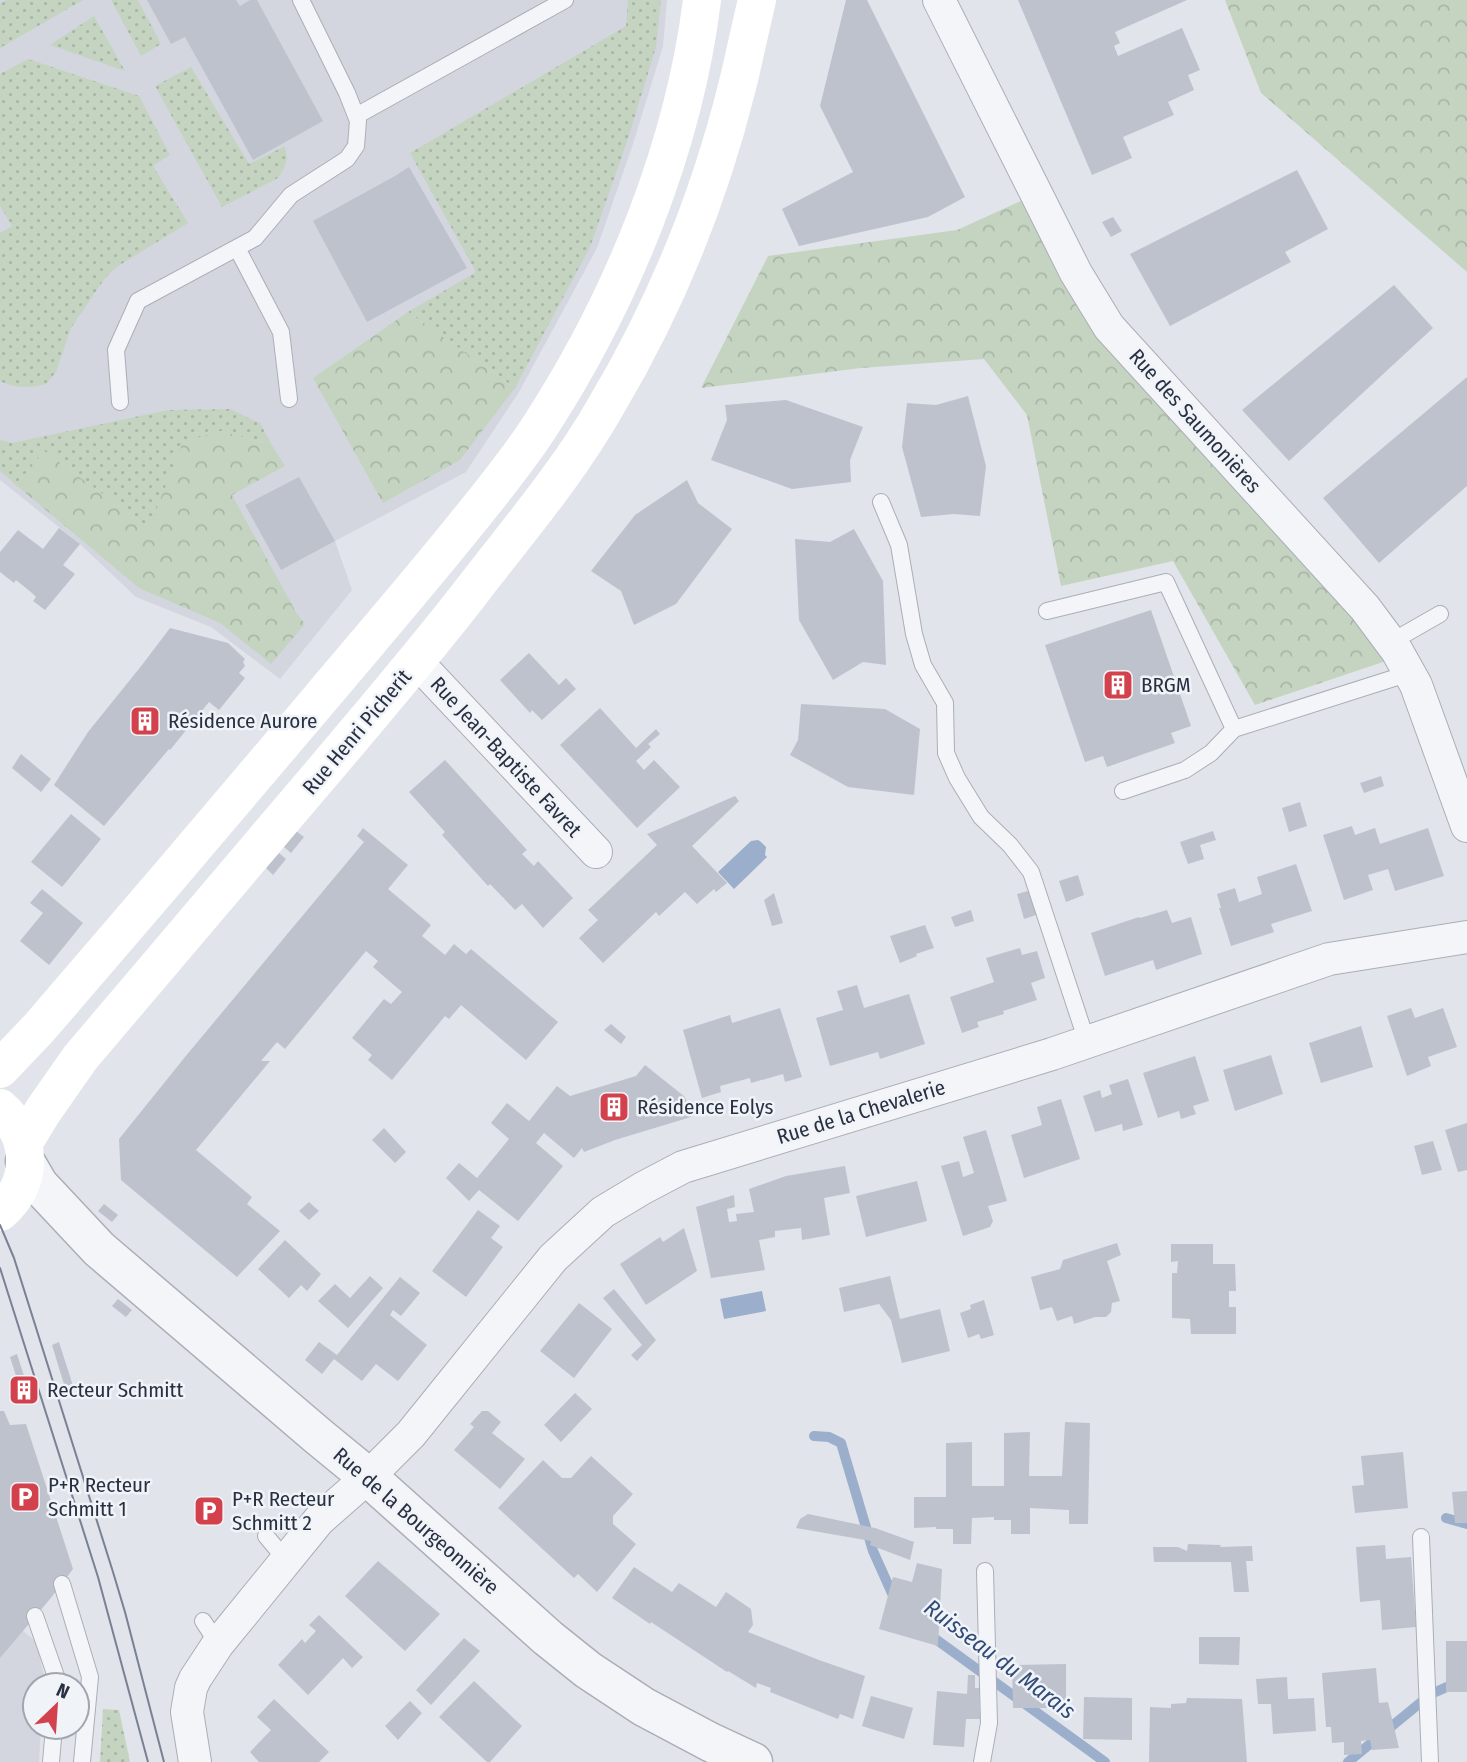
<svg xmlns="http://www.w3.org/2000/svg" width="1467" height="1762" viewBox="0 0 1467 1762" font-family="'Fira Sans Condensed',sans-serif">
  <defs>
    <pattern id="grass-dots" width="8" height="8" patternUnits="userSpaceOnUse" patternTransform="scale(1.75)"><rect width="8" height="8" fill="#c5d4c1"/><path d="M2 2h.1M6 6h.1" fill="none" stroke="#a9b6a7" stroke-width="1.8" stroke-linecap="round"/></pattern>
    <pattern id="forest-crowns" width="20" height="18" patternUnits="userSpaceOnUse" patternTransform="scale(1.75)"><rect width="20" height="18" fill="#c5d4c1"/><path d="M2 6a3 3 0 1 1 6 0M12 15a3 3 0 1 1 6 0" fill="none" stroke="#a9b6a7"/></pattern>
  </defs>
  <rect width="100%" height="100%" fill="#e1e4ea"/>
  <path fill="#d3d6df" d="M0,0H667L663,46L634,141L597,248L519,392L466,472L335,541L352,590L280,679L211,627L136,597L80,544L0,480Z
    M0,1611L36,1642L45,1680L44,1685H35V1727H41L39,1762H0Z"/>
  <path fill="url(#grass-dots)" d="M6,0H83L0,48V4Z
    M111,0H138L161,44L141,56Z
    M628,0H661L656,47L627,142L590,247L515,388L408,312L476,272L410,153L626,26Z
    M94,16L125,71L50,45Z
    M28,59L139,96L170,155L153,166L188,223L115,268L103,281L71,328L56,372L46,384C30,388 16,389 0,381V233L12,226L0,206V74Z
    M191,67L249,164L285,146L287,159L284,168L278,178L222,207L155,86Z
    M230,409L260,423L272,445L220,431L149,528L44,451L16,485L0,471V440L12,443L168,410Z
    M103,1709L119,1710L130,1762H100Z"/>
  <path fill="url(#forest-crowns)" d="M1225,0H1467V272L1261,93Z
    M1023,200L1355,616L1386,661L1255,705L1173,561L1061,586L1027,415L984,359L861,368L701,388L768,256L957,230Z
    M408,312L515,388L460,460L383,503L313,378Z
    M220,431L272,445L285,466L232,495L297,614L305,624L271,664L220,623L139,588L16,485L44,451L149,528L183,442Z"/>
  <path fill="#9baecb" d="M758,840L761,842L766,847L765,855L767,857L734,889L718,872L751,841Z
    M762,1291L766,1311L724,1319L720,1299Z"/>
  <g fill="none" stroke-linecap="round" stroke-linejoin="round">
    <path stroke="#9baecb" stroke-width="10" d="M814,1436L829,1437L841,1443L873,1551L895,1600
      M1446,1518L1467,1524
      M930,1635L1105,1762
      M1348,1762L1431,1694L1467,1678"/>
  </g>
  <path fill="#bec2cd" d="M147,0H236L240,6L250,0H257L323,121L253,160L185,37L171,44Z
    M846,0H867L965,197L928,217L799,246L782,209L853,172L820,106Z
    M1018,0H1187L1115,32L1120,43L1114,46L1118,56L1182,28L1200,70L1188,75L1194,90L1168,102L1174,115L1123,137L1132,158L1092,175Z
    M409,167L467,268L367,322L313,221L395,176Z
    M1297,170L1328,229L1285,252L1291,262L1170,326L1130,254Z
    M1113,217L1122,231L1111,237L1102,222Z
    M1394,285L1433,328L1289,461L1242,410Z
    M1467,377V486L1379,563L1323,498Z
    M968,396L986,466L980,516L954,514L921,517L902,447L907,403L936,405Z
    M786,400L863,427L850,460L851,482L792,489L711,460L727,420L725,405Z
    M299,477L335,541L281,570L245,505Z
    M687,480L698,503L732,529L676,604L634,625L621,591L591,571L635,515Z
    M59,528L80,544L63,565L75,574L45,610L33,601L36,597L32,593L16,580L14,583L0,572V552L18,530L43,549Z
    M854,529L883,581L886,665L863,662L833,680L799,620L795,539L830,542Z
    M1151,610L1191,726L1171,733L1175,743L1107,767L1103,756L1085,762L1045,645Z
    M170,628L228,643L245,659L243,662L245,666L239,673L245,678L219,710L209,702L170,750L169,749L104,826L54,785L88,732L142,665Z
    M529,653L559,685L566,678L576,689L542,720L532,710L530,713L500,680Z
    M801,704L885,709L920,729L914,795L848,787L790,755L798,740Z
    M600,708L636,748L656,729L660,734L648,744L651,747L636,761L644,770L654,760L680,787L637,828L560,745Z
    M21,754L51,779L41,792L12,768Z
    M445,760L527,850L522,854L534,866L538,861L573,898L543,928L522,904L515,910L490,884L488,886L442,835L445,832L409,792Z
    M1381,776L1384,786L1364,793L1360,783Z
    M735,796L739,801L692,846L727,883L716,892L714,889L697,904L685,892L659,916L656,912L603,963L579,938L598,920L588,910L657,845L647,834Z
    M1300,802L1307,826L1289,832L1282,808Z
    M71,814L101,839L62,887L31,862Z
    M1352,826L1355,835L1375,828L1380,844L1428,828L1444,876L1395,891L1388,869L1368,875L1373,890L1344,900L1323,835Z
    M363,828L408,865L388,889L431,925L422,936L445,955L454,944L466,954L471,949L558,1022L526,1060L461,1005L449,1019L445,1016L392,1080L368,1060L372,1055L352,1038L384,999L391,1004L402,992L373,967L378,961L366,951L285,1049L277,1042L261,1061H270L196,1150L252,1197L247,1204L280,1231L237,1277L121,1180L119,1139L185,1057L364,842L357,836Z
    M296,831L304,837L291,853L284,847Z
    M1213,831L1216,840L1200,845L1204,859L1188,864L1180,842Z
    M279,853L286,859L273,875L266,868Z
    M1296,864L1312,911L1271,924L1274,932L1231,946L1219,908H1221L1217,894L1235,888L1239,902L1262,894L1257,877Z
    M1078,875L1084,895L1066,902L1059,881Z
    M42,889L83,923L49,965L20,941L43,913L30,903Z
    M1032,890L1039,914L1024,919L1017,894Z
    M774,893L783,923L772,926L764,900Z
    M971,910L974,921L955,927L951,917Z
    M1167,910L1172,923L1191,917L1202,954L1156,970L1153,960L1105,976L1091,933L1139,917L1140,918Z
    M925,925L934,948L916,954L917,956L900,963L890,936Z
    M1020,948L1022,955L1037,951L1045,978L1031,983L1037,1000L1003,1011L1004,1014L977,1022L979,1027L962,1033L950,997L994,982L986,958Z
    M857,985L864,1008L909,994L925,1044L880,1059L878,1052L830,1066L816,1018L843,1010L837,991Z
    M780,1008L802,1077L785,1082L783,1074L751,1083L750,1078L720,1086L721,1092L702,1098L683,1030L730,1015L732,1023Z
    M1411,1008L1415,1018L1443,1008L1457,1047L1428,1057L1431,1066L1407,1076L1387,1016Z
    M611,1024L626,1037L621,1044L604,1030Z
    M1361,1026L1373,1067L1321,1083L1309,1043Z
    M1271,1055L1283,1094L1235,1111L1223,1070Z
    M1195,1056L1209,1101L1193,1106L1196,1114L1181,1119L1179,1111L1158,1118L1143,1073Z
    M645,1065L685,1097L691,1117L615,1140L584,1152L582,1148L574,1158L544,1133L536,1143L563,1166L518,1221L479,1190L469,1201L446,1178L459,1163L477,1178L509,1139L491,1123L507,1103L529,1121L557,1086L570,1096L636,1076Z
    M1128,1079L1143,1125L1123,1131L1122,1124L1095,1132L1083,1096L1100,1090L1102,1098L1112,1094L1109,1085Z
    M1061,1099L1080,1159L1024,1178L1011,1135L1042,1125L1037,1107Z
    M1467,1123V1170L1458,1172L1445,1130Z
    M384,1128L406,1152L395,1163L372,1140Z
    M986,1130L1007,1201L988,1206L993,1221L990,1227L963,1236L941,1166L959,1161L963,1177L974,1173L963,1137Z
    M1433,1141L1442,1170L1422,1175L1414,1146Z
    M845,1166L850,1193L824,1198L830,1235L802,1240L801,1228L775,1231V1237L759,1240L765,1270L711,1278L696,1207L734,1195L735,1207L727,1209L729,1222L737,1221L736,1214L754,1212L749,1189L786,1176Z
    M917,1181L927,1221L866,1237L856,1196Z
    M309,1202L319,1211L309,1220L299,1211Z
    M104,1204L118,1215L112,1222L98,1211Z
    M478,1210L500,1226L491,1238L503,1247L466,1297L432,1271Z
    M684,1228L697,1271L646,1305L620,1264L660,1237L663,1242Z
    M285,1240L321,1274L307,1291L301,1285L289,1298L258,1269Z
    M1117,1243L1121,1255L1107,1261L1120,1301L1112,1303L1111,1312L1106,1317H1095L1074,1324L1072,1316L1057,1321L1052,1307L1040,1310L1031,1277L1060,1269L1063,1260Z
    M1171,1244H1213V1264H1235L1236,1291H1229V1307H1236V1334H1191L1190,1319L1172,1318V1273H1177L1178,1261L1171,1262Z
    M370,1276L383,1288L348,1328L318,1301L335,1284L350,1298Z
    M890,1276L900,1319L940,1309L950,1351L902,1363L891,1320L879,1304L844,1312L839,1288Z
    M400,1277L420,1293L401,1316L393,1310L390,1315L427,1345L398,1381L376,1364L362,1381L334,1359L322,1374L305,1360L319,1342L337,1355Z
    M614,1289L656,1340L637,1361L631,1355L642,1345L603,1298Z
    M118,1299L132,1310L126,1317L112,1306Z
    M984,1300L994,1335L981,1339L979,1334L968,1338L960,1313L971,1309L970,1305Z
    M579,1303L612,1329L574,1378L540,1351Z
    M59,1342L74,1389L66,1391L52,1345Z
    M17,1354L32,1401L25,1404L10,1357Z
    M575,1393L592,1409L561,1442L544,1425Z
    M0,1411H4L10,1425L26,1424L73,1569L50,1599L0,1658Z
    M482,1411H488L501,1422L492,1433L525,1459L500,1489L454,1450L474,1427L470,1424Z
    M1065,1422L1090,1423L1088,1524H1069V1510L1030,1508V1534H1011V1520H994V1517L972,1518L971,1544H953V1529H936V1527L914,1528V1497H946V1443L972,1442V1486H1004V1433L1030,1432L1029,1476H1062Z
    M1403,1452L1408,1508L1355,1513L1352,1486L1364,1485L1361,1456Z
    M591,1456L633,1494L613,1516V1524L636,1544L597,1592L578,1574L574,1578L498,1508L543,1460L562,1478H571Z
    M1467,1491V1523H1455L1452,1492Z
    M808,1514L875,1528L914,1542L910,1560L870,1545L871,1541L796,1528L800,1519Z
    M1188,1544L1221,1545L1220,1547L1252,1546L1253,1561H1246L1249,1592H1234L1231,1562H1154L1153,1547H1178L1187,1551Z
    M1385,1545L1386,1559L1411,1557L1416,1627L1382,1630L1380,1600L1360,1602L1356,1547Z
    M378,1561L440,1614L405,1651L345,1596Z
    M917,1563L942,1569L938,1646L879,1629L893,1577L912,1582Z
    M634,1567L672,1592L679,1583L716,1607L726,1592L751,1609L753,1625L748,1632L819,1660L865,1676L853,1719L840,1714L838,1719L770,1692L771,1688L757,1683L756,1688L728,1671L727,1672L651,1622L650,1624L612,1598Z
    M319,1615L363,1657L352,1668L343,1658L308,1695L278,1665L302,1639L305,1643L316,1631L309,1625Z
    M1199,1637H1240L1239,1665L1199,1664Z
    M464,1638L480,1651L431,1705L416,1690Z
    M1446,1641H1467V1692H1446Z
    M1066,1664V1708H1013L1012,1665Z
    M1376,1668L1379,1703L1388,1702L1399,1748L1372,1750L1370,1740L1361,1741L1362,1754L1344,1755V1742L1332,1743L1331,1727H1326L1322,1673Z
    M968,1675H975V1688H979L980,1719H966L964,1747L933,1745L937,1691L967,1694Z
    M1287,1677L1288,1699L1314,1698L1316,1731L1273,1734L1271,1704H1258L1256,1679Z
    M474,1681L522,1726L490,1762H487L439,1717Z
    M871,1696L913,1708L904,1739L862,1726Z
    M1084,1697L1132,1698V1740L1083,1739Z
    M1187,1698L1242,1699L1247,1762H1149L1150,1707L1171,1708V1704L1186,1703Z
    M274,1699L329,1752L319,1762H259L250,1752L271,1730L257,1717Z
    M410,1701L422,1713L398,1740L385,1726Z"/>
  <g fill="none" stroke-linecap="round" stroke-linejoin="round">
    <g stroke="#aaaeb8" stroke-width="18">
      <path id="service" d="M356,116L565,0
        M237,248L281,332L289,399
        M120,402L116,350L138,301L255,238L291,195L347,159L356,146L358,121L356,116L347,93L301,0
        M881,502L899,545L914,634L923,665L945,703L946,753L957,778L981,817L1010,845L1031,872L1087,1042
        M1047,611L1166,582L1234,729
        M1391,642L1440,614
        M1123,791L1185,770L1211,753L1234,729L1410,673
        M266,1536L286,1560
        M1421,1537L1430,1762
        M62,1584L90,1677L82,1762
        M35,1616L59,1685
        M203,1621L218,1644
        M51,1762L54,1727
        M982,1762L989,1723L985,1571"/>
    </g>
    <g stroke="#aaaeb8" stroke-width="34">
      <path id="minor" d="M939,0L1076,273L1109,327L1365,608L1397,651L1416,685L1467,826
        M417,662L596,852
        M195,1762L187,1712L191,1688L195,1679L218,1644L319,1520L368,1477L411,1434L553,1258L603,1212L643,1188L683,1167L1052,1054L1329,959L1467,937"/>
    </g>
    <g stroke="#aaaeb8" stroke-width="41">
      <path id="tertiary" d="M25,1161L39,1185L99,1249L318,1436L368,1477L548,1638L588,1670L644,1707L710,1742L753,1762"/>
    </g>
    <use href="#service" stroke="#f4f5f8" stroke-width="16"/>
    <use href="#minor" stroke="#f4f5f8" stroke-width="32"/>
    <use href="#tertiary" stroke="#f4f5f8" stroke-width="38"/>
    <path stroke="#fff" stroke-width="38" d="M0,1069L39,1028C133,919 226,810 319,700C371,638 424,577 475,513C498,484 522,455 542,423C622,299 684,147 702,0
      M0,1108C33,1137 34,1183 0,1212
      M23,1144L43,1111L80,1058C149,977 218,896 287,814C349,741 412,668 471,592C517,532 568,473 606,406C665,307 709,199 737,87C744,59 750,29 757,0"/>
    <path stroke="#798194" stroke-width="2" d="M0,1225L14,1258L113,1572L125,1612L164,1762
      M0,1268L98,1577L148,1762"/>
  </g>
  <defs>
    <g id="building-square" transform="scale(1.575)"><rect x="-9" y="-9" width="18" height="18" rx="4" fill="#d3424c" stroke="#f0f3f7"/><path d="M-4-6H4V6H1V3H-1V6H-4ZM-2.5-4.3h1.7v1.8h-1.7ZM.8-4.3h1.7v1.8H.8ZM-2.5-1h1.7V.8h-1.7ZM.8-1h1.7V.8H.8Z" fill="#fff"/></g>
    <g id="parking-square" transform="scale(1.575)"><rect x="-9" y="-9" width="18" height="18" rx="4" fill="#d3424c" stroke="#f0f3f7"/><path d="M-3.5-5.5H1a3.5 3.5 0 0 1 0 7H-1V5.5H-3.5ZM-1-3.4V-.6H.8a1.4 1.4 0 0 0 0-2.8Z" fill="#fff"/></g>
  </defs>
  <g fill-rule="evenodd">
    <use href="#building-square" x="1118" y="685"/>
    <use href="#building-square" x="145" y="721"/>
    <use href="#building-square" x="614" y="1107"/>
    <use href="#building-square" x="24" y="1390"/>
    <use href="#parking-square" x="25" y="1497"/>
    <use href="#parking-square" x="209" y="1511"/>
  </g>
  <g text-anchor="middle" stroke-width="5" stroke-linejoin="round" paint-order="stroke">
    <g font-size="21" fill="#283042" stroke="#f0f3f7">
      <text transform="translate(1195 421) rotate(48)" y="7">Rue des Saumonières</text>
      <text transform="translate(357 732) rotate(-50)" y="7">Rue Henri Picherit</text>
      <text transform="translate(506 757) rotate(47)" y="7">Rue Jean-Baptiste Favret</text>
      <text transform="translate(861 1112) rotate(-17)" y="7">Rue de la Chevalerie</text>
      <text transform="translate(416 1521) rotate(41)" y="7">Rue de la Bourgeonnière</text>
    </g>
    <g font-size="21" fill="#283042" stroke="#f0f3f7" text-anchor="start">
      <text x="1141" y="692">BRGM</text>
      <text x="168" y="728">Résidence Aurore</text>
      <text x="637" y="1114">Résidence Eolys</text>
      <text x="47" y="1397">Recteur Schmitt</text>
      <text x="48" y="1492">P+R Recteur<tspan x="48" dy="24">Schmitt 1</tspan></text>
      <text x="232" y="1506">P+R Recteur<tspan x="232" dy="24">Schmitt 2</tspan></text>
    </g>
    <g font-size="23" font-style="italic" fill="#314b78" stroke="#f0f3f7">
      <text transform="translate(1000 1659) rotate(37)" y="8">Ruisseau du Marais</text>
    </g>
  </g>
  <g transform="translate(56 1706) rotate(25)"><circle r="33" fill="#f0f3f7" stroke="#a0a5af" stroke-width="2"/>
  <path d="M0-5L12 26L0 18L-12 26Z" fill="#d3424c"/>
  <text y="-10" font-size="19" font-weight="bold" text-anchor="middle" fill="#283042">N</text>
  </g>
</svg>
